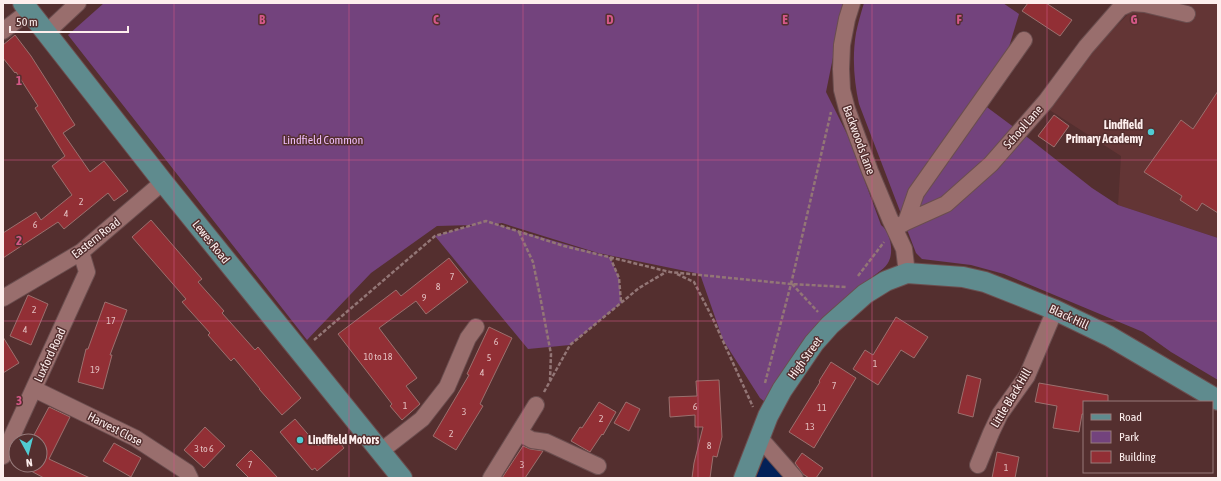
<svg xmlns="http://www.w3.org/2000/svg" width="1221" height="481" viewBox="0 0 1221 481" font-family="'Asap Condensed',sans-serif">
  <rect width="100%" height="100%" fill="#542f2f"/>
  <path fill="#633535" d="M1139,3H1218V238L1118,205L1121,156L1048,109L1068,80L1101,42Z"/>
  <path fill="#73437d" d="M104,3H844L826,92L849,138L881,225C890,232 894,250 889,261C886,268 877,273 871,278C854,292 836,305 820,321C798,344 782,374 765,402L760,398L723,340L700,274L598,253L502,223L495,224L610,257L619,278L621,303L570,345L528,349L435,236L473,225L437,226L371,273L307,340L68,35Z
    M864,3H1003L1019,14L1009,47L976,99L1031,140L1092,188L1118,205L1218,238V380L1171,352L1143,332L1004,274L971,265L922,259L916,253L859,104C854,81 852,57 856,33C858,23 861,13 864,3Z"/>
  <path fill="#032158" d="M767,455L792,478H756L763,461Z"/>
  <path fill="#922f35" stroke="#9b706e" d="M1028,3H1046L1072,20L1060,36L1022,11Z
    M15,35L31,56L75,125L63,133L90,172L104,161L128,191L114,201L108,193L64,229L58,222L3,258V233L36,212L41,220L72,195L52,166L65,156L35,108L38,106L16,72L15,73L3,58V45Z
    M1218,91V213L1202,203L1197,211L1180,200L1182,196L1144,172L1181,120L1193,129Z
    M1054,115L1069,126L1054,147L1038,136Z
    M151,220L202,279L198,282L224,311L222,313L255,350L258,347L301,398L282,415L259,389H260L234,358L231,361L208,335L210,333L182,302L186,299L132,237Z
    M449,258L468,282L426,314L416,301L379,328L417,378L406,386L420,404L402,420L390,406L392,404L338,334L396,290L401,296Z
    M28,295L48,304L31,345L10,336Z
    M105,302L127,310L110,355H112L103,389L78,382L86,349H88Z
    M896,317L928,337L914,358L901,350L878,385L853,369L865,350L873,355Z
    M489,327L512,338L480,404L483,406L456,450L433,436L469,375L467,374Z
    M3,337L19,363L3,373Z
    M831,362L856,378L814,448L789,432L820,382L819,381Z
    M967,375L981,379L973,417L958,413Z
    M719,380L722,437L717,457L713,456L710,478H692L694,463L703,427H695V415L670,417L669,397L697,396L696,381Z
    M1039,383L1108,395V402H1084V414H1082L1079,432L1053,428L1057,406L1035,402Z
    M599,402L616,412L603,435L602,434L590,452L571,441L580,427L582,428Z
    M626,402L640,409L629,431L614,423Z
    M49,407L70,417L49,459L90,478H44L20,465H40V438L34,435Z
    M295,419L318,446L333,434L344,448L317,471L315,468L312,470L280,432Z
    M205,427L225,446L204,468L184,450Z
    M114,443L141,458L131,477L103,461Z
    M523,446L530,449L543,451L525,478H502Z
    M251,450L264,463L278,478H249L236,465Z
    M997,452L1019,457L1015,478H992Z
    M802,453L823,468L816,478H809L803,474L795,463Z"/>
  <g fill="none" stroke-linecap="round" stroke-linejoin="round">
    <g stroke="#6b4e4f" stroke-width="18">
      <path id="minor" d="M852,3L847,19L842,45L841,69L842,90L847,109L870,171L890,219L904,249L907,273
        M1131,3L1145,4L1187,14
        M3,31L29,11
        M47,32L78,3
        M906,222L916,193L1024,40
        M895,228L906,222L946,204L991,164L1046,101L1086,47L1120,8L1131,3
        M3,298L81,252L163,182
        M34,389L135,438L187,472L190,478
        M519,433L532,440L546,442L598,466
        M759,437L795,478
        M381,451L422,419L447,387L468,338L476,327
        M3,456L87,272L81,252
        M978,465L991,433L1000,414L1027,376L1055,310
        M491,478L536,405"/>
    </g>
    <g stroke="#6b4e4f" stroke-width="22">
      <path id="major" d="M23,3L163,182L402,478
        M744,478L768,416L782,390L814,343L830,325L865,294L886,281L907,273L963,277L985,282L1023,297L1055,310L1109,336L1218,400"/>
    </g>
    <path stroke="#937676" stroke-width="2.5" stroke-dasharray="4 2" stroke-linecap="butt" d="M519,232L533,262L540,296L551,354L550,380
      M610,257L619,278L621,302
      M677,274L694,282L713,319L753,407
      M858,276L884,242
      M792,284L818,312
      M314,340L435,236L486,221L564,246L670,272L791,284L846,287
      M765,383L791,284L831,112
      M544,392L570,345L639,288L666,272"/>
    <use href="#minor" stroke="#996e6d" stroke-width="16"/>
    <use href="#major" stroke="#5f8b8e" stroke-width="20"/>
  </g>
  <path fill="none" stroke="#d45887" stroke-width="1" stroke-opacity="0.55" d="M174,3V478M349,3V478M523,3V478M698,3V478M872,3V478M1047,3V478M3,160H1218M3,321H1218"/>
  <g fill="#51ccd3" stroke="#542f2f" stroke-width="1.5">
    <circle cx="1151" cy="132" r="4"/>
    <circle cx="300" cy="440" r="4"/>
  </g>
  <g text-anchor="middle" stroke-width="3" stroke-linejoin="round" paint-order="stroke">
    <g font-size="10" fill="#e2bebf">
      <text x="81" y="205">2</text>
      <text x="66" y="217">4</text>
      <text x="35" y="228">6</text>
      <text x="452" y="280">7</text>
      <text x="438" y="290">8</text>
      <text x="424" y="301">9</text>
      <text x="34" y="313">2</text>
      <text x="111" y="324">17</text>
      <text x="25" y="333">4</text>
      <text x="496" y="345">6</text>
      <text x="378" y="360">10 to 18</text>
      <text x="489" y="361">5</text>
      <text x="875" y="367">1</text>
      <text x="95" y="373">19</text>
      <text x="482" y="376">4</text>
      <text x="834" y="389">7</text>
      <text x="405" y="409">1</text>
      <text x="695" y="410">6</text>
      <text x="822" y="411">11</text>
      <text x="464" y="415">3</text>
      <text x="601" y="422">2</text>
      <text x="810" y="430">13</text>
      <text x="451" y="437">2</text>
      <text x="709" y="449">8</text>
      <text x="204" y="452">3 to 6</text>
      <text x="250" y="468">7</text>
      <text x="522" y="468">3</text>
      <text x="1006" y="471">1</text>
    </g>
    <g font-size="12" font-weight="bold" fill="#fdeeed" stroke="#542f2f" text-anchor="end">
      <text x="1143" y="129">Lindfield<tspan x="1143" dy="14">Primary Academy</tspan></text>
      <text x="308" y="444" text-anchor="start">Lindfield Motors</text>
    </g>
    <g font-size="12" fill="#fdeeed" stroke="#542f2f">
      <text transform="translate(1023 127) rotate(-49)" y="4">School Lane</text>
      <text transform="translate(859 140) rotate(70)" y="4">Backwoods Lane</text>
      <text transform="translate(96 238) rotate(-38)" y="4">Eastern Road</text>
      <text transform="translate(211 242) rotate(51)" y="4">Lewes Road</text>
      <text transform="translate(1069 317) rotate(25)" y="4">Black Hill</text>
      <text transform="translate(50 355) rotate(-65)" y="4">Luxford Road</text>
      <text transform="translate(805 358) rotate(-54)" y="4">High Street</text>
      <text transform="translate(1011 398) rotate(-59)" y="4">Little Black Hill</text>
      <text transform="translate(115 429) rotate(27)" y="4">Harvest Close</text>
    </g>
    <g font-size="12" fill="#efbdf9" stroke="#542f2f">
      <text x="323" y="144">Lindfield Common</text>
    </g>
  </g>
  <g font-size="13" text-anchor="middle" font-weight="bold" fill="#d45887" stroke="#542f2f" stroke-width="3" stroke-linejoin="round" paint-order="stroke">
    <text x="262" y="24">B</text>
    <text x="436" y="24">C</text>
    <text x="610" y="24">D</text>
    <text x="785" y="24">E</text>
    <text x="959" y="24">F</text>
    <text x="1134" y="24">G</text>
    <text x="19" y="85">1</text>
    <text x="19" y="245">2</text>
    <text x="19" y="405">3</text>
  </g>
  <rect width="1221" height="481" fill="none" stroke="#fdeeed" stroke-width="8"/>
  <rect x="1083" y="401" width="130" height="72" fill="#542f2f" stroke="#987b7b"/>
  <rect x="1091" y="414" width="20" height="6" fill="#5f8b8e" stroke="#987b7b"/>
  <text x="1119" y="421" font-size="12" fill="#fdeeed">Road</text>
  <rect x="1091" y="431" width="20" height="12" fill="#73437d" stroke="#987b7b"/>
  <text x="1119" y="441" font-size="12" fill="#fdeeed">Park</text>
  <rect x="1091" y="451" width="20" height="12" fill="#922f35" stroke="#987b7b"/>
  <text x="1119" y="461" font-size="12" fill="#fdeeed">Building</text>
  <g transform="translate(28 453) rotate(173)"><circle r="19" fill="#542f2f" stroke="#987b7b"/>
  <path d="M0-3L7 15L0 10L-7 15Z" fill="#51ccd3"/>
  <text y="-6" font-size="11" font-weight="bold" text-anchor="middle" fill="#fdeeed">N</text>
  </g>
  <path d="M10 26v6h118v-6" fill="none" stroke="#fdeeed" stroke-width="2"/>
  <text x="16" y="26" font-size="12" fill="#fdeeed" stroke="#542f2f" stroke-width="3" paint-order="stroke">50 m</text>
</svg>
